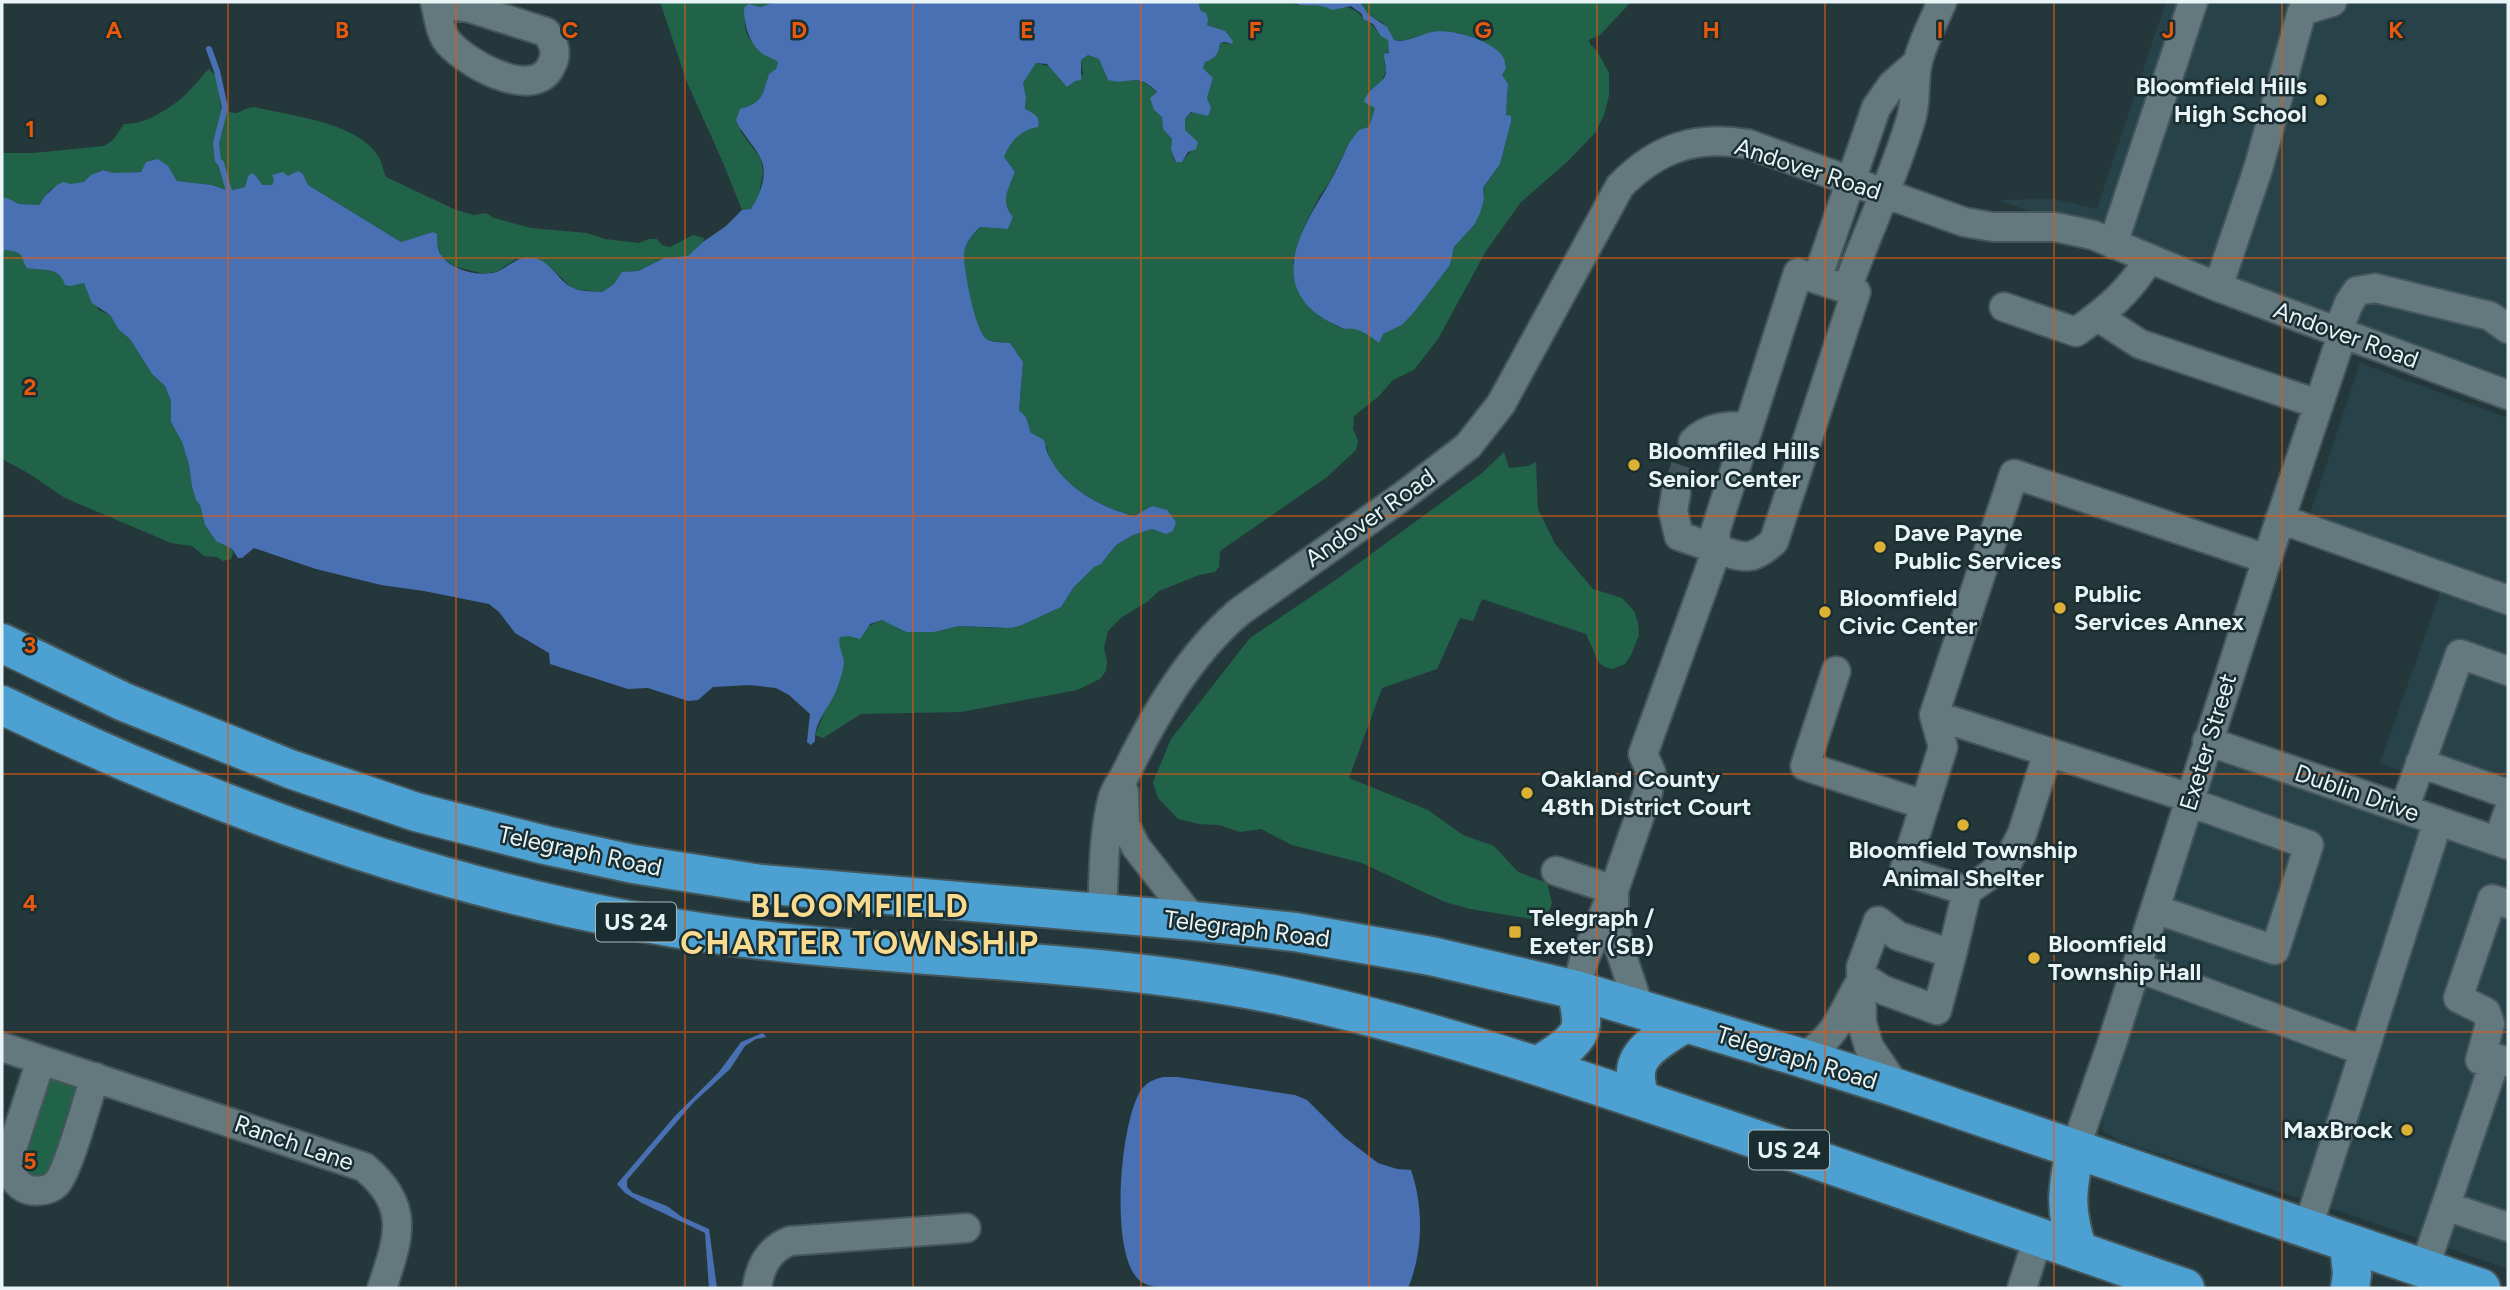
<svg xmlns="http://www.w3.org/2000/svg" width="2510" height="1290" viewBox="0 0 2510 1290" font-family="Figtree,sans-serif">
  <rect width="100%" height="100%" fill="#24383c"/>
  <path fill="#274349" d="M2166,2H2508V380L1998,200L2053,199L2097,209Z
    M2360,363L2508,418V810L2380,763L2450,565L2310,514Z
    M2217,762L2508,861V1269L2336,1210L2120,1141L2102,1130L2106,1097Z"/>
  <path fill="#216348" d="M660,2H774L761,7L748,5C737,35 755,48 778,61L776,69L769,74C762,95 764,102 740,109L741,132L761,159L763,172L758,200L751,209L742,210L724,165L687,82Z
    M1198,2H1291L1296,5C1314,5 1355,0 1363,19C1374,24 1378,34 1388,40L1390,48L1384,62L1386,71L1372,104L1375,108L1369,128L1349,143L1329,183L1319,197L1303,229L1293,262L1295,281L1304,301L1320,317L1343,329L1351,327L1383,334L1402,325L1450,265L1454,247L1474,225L1484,194L1483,189L1500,164L1511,122L1506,115L1508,89L1502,75L1504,71L1484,42L1459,33L1433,32L1405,40H1394L1383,23L1368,14L1360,2H1631L1600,35L1589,40L1590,44L1597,51L1609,73V96L1604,115L1595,133L1567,162L1521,202L1486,251L1438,339L1414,370L1393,380L1378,397L1354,416L1353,429L1358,441L1356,450L1327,477L1220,551L1219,567L1215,572L1199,575L1159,591L1147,602L1122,617L1108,631L1104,648L1107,661L1106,671L1100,679L1077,690L961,712L861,714L823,738L815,735L828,703L837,690L844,664L838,644L840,637C855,635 868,625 883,620L906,632H934L959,626L997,628L1022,625L1061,607L1073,588L1094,566L1101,564L1116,545L1133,535L1152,529L1166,534L1152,506L1134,516C1105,509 1049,481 1047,447L1031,433L1026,417L1019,410L1023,362L1010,343C1004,342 994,342 988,340C975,333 963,270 964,255C965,242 972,235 981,227L1008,229L1013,217C1000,201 1008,189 1015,172L1004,157C1011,141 1020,130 1038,126L1039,121L1025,109L1026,97L1023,83L1036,63L1083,75L1081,60L1088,55L1099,59L1108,80C1131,84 1138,73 1157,93L1154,110L1162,117L1163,129L1172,139L1171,150L1175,161L1182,162L1198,142L1185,130V119L1207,98L1213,78L1203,68L1205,62C1215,59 1219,54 1220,43L1232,44L1214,27L1206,25Z
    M209,69L216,76L221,108C243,119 236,109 254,107C291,116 357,122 378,156C382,162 383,170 386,177L456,210L474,215L486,213L494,218L531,228L587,233L605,239L639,243L649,239H657L662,245L670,247L693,235L704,238L703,242L688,257L664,258L637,271L622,272L614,284L602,292L573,289L550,267L516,259L498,271L485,274L456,267L442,258L433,232L401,242L308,185L303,174L274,179L272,185L262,186L256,176H248L245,187L229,191L212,185L177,181L168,166C151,170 130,174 113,173C110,173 106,170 103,170C94,171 90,178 84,182C63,194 59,172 39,205L19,204L7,198H2V153H33L104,146L113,140L124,124C146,125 175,106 190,90C197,83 202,75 209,69Z
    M5,250C15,251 20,251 24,261L59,274L64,279L84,283L99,310L110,315L119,330L130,339L152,374L165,386L171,401V422L182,442L189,465L192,487L196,500L200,505L205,525L216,541L232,549L233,554L231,559L223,561L217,557L204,556L192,546L171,543L65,498L28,473L2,459V254Z
    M1504,452L1509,468L1528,466L1536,462L1538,509L1555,544L1593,589L1622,598L1634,611L1638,623L1639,635L1631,655L1625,664L1612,669L1605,667L1599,663L1586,634L1482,599L1473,621L1460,618L1437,669L1382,688L1349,778L1428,810L1463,835L1494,846L1518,872L1547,883L1552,903L1545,921L1470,909L1445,902L1362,863L1292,845L1261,829L1240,832L1219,825L1199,824L1178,819L1158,798L1153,782L1171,739L1250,638L1337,579L1482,473Z
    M57,1077C69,1080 78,1084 77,1099L47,1176L37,1179L26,1174L21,1156L47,1083Z"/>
  <path fill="#4a70b4" d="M774,2H1198L1201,11L1206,13L1208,19L1207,25L1225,31L1233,41L1232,44L1225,42L1220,43C1219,54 1215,59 1205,62L1203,68L1213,78L1207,98L1211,108L1208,116L1191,112L1185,119V130L1198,142L1196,149L1188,152L1182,162H1176L1171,150L1172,139L1163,129L1162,117L1154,110L1150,98L1157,92C1136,71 1131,86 1108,80L1099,59L1088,55L1081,60V80L1075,81L1067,87L1047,64L1036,63L1023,83L1026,97L1025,109C1034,114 1041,116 1038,127C1020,130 1011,141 1004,157L1015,172C1008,190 1000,201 1013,217L1008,229L980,227C972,235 965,242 964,255C964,270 975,333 988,340C994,343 1004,342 1010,343L1023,362L1019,410L1026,417L1031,433L1044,440C1046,446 1046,451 1049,456C1063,487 1102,508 1134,516L1152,506L1167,510L1176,522L1173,531L1166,534L1152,529L1133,535L1116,545L1101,564L1094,567L1073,588L1061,607L1022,625L1011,628L959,626L934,632H906L882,620L870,624L860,639L849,636L840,637C837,647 844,654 844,664C843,671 840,680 838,686C832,705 814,720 815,741L811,745L807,742L810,714L789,695L776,688L750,685L713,687L698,700L688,701L648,688L628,689L550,664L549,653L515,633L499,612L489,604L424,591L381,585L316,569L254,548L242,558H238L232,549L216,541L205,525L200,505L196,500L192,487L189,465L182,442L171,422V401L165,386L152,374L130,339L119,330L110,315L92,303L84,283L70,286L65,285C60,266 42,271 27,268C19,255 25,252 5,250L2,254V198H7L19,204L39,205L45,196L57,185L63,182L71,184L84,182L91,175L103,170L113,173L141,172L146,162L158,159L168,166L177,181L212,185L229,191L245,187L248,176L252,173L256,176L262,185H272L274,179L272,175L283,172L288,176L298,171L303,174L308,185L401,242L433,232L437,234C437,242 437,252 444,259C456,271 483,278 499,271C511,265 519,255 533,258C550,260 557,279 571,287C579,292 593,291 602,292L614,284L622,272L638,271L664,258L688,256L703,242L726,226L742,210L751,209C760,196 768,175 761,159C755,146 742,134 736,120L740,109C764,102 762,95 769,74L776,69L778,62C773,58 768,57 763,54C749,44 744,24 744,8L748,4L761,7Z
    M1291,2H1360L1368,14L1387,27L1394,40C1406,43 1419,35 1432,32C1450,28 1493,40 1503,57C1505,61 1505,64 1506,68L1502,75L1508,84L1506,115L1511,116V122L1500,164L1483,188L1484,199L1480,213L1474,225L1454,247L1450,265L1414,312L1402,325L1383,334L1379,343C1370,335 1356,326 1344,329C1332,323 1320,318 1311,309C1271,271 1309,218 1330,182C1337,169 1343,156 1349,143L1359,130L1369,127L1375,108L1364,102C1368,87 1384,84 1386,73C1386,67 1384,60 1384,54L1389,53L1388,40L1381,36L1373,24L1363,19L1362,14L1351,6L1332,10C1316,1 1304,9 1291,2Z
    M763,1033L766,1037L756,1039L745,1046L730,1069L693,1103L627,1180V1187L633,1193L667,1206L682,1217L709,1229L717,1288H709L705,1233L642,1203L625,1193L617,1184L675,1116L719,1072L741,1042Z
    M1164,1077H1178L1295,1095L1307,1100L1344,1137L1378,1163L1397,1169L1411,1170C1424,1208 1423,1252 1408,1288H1181C1169,1287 1149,1289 1139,1280C1109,1253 1120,1122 1141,1090C1147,1082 1154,1079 1164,1077Z"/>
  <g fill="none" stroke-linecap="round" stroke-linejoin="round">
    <path stroke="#4a70b4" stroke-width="6" d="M209,49L217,71L225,108L216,143L218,161L221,163L229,191"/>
    <path stroke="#415458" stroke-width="28" stroke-dasharray="28 14" stroke-linecap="butt" d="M1676,493L1693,442"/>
    <g stroke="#45565a" stroke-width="32">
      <path id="minor" d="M435,2C438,13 439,28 445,38C460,61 534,103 551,66C558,53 554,43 546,32L470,8L435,3
        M2113,244L2193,2
        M1798,273L1856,292L1774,541C1752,562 1744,558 1717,549L1715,532Z
        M1817,279L1876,108L1892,85L1917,63
        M2218,287L2258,169L2302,11L2332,2
        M1847,289C1867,232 1894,177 1911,119C1917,100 1913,80 1918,61C1923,41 1934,21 1942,2
        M2004,307L2076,332C2106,311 2130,291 2149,259
        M2098,317L2140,344L2318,404
        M2337,333L2349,303L2357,291L2375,288L2490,316L2508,329
        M1693,442C1708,426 1729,426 1749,426
        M2280,519L2508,600
        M1836,671L1805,766L1925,805
        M1934,715L2014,474L2267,559
        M2207,741L2508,845
        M2048,752L2022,834L2007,863L1967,891L1904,871L1943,747L1934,715L2190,798
        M2420,763L2508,794
        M1124,792L1125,825L1136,847L1194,921
        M2404,809L2460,654L2508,671
        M2498,841L2508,813
        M1556,871L1614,890
        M1614,894V922L1620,950L1640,1010
        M2155,909L2275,950L2309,845L2189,802
        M1102,914C1104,875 1103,834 1113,797C1116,788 1122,781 1126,773C1155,714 1189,655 1239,612L1403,496L1468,446L1501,404L1620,186C1657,148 1695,135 1748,144L1964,222L1993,227H2055L2093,235L2218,287L2508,395
        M1952,954L1967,891
        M2136,967L2364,1051
        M1863,977L1883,990L1937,1010L1952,954L1898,936L1878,921L1861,967L1862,1023L1869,1047L1897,1088
        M1576,990L1584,960L1614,890L1648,792L1651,772L1643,754L1717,549L1679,536L1673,511L1676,493
        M2,1047L364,1167C411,1206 399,1237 382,1288
        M1802,1058C1838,1034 1838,1021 1858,986
        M2496,1058L2480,1060L2490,1024L2486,1012L2458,998L2492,899L2508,904
        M41,1060L11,1152C9,1166 9,1177 21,1186C30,1193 48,1192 56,1184C68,1173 88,1097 95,1077
        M2075,1149L2113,1040L2267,559L2342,335
        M2446,1206L2508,1227
        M2307,1230L2438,821
        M2424,1269L2496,1058L2508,1062
        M757,1288C760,1266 769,1249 790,1241L966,1228
        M2022,1288L2038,1238"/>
    </g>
    <g stroke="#45565a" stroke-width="42">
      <path id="highway" d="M2,643L124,702L290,769L416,812L545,845L633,864L761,884L1194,921L1295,932L1431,956L1576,990L1802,1058L1897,1088L2481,1288
        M2,705C231,816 475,902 728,936C909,960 1093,958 1273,994C1408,1022 1537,1065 1667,1109C1840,1167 2012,1228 2185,1288
        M1538,1066C1552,1056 1579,1043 1581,1024C1582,1013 1578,1000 1576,990
        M1639,1099C1638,1091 1635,1080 1636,1071C1638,1049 1667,1035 1683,1024
        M2075,1149C2067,1191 2064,1209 2078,1251
        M2349,1244L2352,1274L2350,1288"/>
    </g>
    <use href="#minor" stroke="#64797e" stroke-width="28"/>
    <use href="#highway" stroke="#4da1d2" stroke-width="38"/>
  </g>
  <path fill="none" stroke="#e8590c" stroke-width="2" stroke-opacity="0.55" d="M228,2V1288M456,2V1288M685,2V1288M913,2V1288M1141,2V1288M1369,2V1288M1597,2V1288M1825,2V1288M2054,2V1288M2282,2V1288M2,258H2508M2,516H2508M2,774H2508M2,1032H2508"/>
  <g fill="#ddb133" stroke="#1a2e32" stroke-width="2.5">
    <circle cx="2321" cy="100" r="7"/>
    <circle cx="1634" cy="465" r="7"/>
    <circle cx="1880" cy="547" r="7"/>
    <circle cx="2060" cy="608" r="7"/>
    <circle cx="1825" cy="612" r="7"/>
    <circle cx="1527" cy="793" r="7"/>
    <circle cx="1963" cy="825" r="7"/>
    <rect x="1508" y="925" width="14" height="14" rx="3.5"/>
    <circle cx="2034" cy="958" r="7"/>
    <circle cx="2407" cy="1130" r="7"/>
  </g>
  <g text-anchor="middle" stroke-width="5" stroke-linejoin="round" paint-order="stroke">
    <g fill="#1a2e32" stroke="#aab9bb" stroke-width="2">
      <rect x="596" y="902.5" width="80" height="39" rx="5"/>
      <rect x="1749" y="1130.5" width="80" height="39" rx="5"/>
    </g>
    <g font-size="23" font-weight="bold" fill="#e8f4f6">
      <text x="636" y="930">US 24</text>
      <text x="1789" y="1158">US 24</text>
    </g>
    <g font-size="24" font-weight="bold" fill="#e8f4f6" stroke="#1a2e32" text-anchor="start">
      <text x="2307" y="94" text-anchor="end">Bloomfield Hills<tspan x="2307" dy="28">High School</tspan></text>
      <text x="1648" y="459">Bloomfiled Hills<tspan x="1648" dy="28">Senior Center</tspan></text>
      <text x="1894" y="541">Dave Payne<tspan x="1894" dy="28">Public Services</tspan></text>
      <text x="2074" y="602">Public<tspan x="2074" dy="28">Services Annex</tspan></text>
      <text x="1839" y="606">Bloomfield<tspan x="1839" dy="28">Civic Center</tspan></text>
      <text x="1541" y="787">Oakland County<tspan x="1541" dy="28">48th District Court</tspan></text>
      <text x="1963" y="858" text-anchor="middle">Bloomfield Township<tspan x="1963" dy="28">Animal Shelter</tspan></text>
      <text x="1529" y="926">Telegraph /<tspan x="1529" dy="28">Exeter (SB)</tspan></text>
      <text x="2048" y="952">Bloomfield<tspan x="2048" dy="28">Township Hall</tspan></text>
      <text x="2393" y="1138" text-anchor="end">MaxBrock</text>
    </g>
    <g font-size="24" fill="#e8f4f6" stroke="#1a2e32">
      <text transform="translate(1808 169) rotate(18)" y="8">Andover Road</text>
      <text transform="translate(2346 335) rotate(20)" y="8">Andover Road</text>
      <text transform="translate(1370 518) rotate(-35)" y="8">Andover Road</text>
      <text transform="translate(2208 742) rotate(-73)" y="8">Exeter Street</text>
      <text transform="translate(2357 793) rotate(19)" y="8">Dublin Drive</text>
      <text transform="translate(580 851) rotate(12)" y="8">Telegraph Road</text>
      <text transform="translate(1247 929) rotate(7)" y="8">Telegraph Road</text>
      <text transform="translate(1797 1058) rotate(17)" y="8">Telegraph Road</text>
      <text transform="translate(294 1143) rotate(19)" y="8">Ranch Lane</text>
    </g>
    <g font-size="32" font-weight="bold" letter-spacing="2" fill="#f9db8f" stroke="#1a2e32">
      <text x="860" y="917">BLOOMFIELD<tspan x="860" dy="37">CHARTER TOWNSHIP</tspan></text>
    </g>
  </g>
  <g font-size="23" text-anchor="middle" font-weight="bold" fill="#e8590c" stroke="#1a2e32" stroke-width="5" stroke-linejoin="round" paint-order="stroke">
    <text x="114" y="38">A</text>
    <text x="342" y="38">B</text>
    <text x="570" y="38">C</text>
    <text x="799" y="38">D</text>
    <text x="1027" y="38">E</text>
    <text x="1255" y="38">F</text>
    <text x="1483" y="38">G</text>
    <text x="1711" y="38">H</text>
    <text x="1940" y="38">I</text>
    <text x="2168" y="38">J</text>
    <text x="2396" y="38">K</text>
    <text x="30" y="137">1</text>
    <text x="30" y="395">2</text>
    <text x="30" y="653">3</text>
    <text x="30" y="911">4</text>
    <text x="30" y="1169">5</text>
  </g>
  <rect width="2510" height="1290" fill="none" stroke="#e8f4f6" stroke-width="7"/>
</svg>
